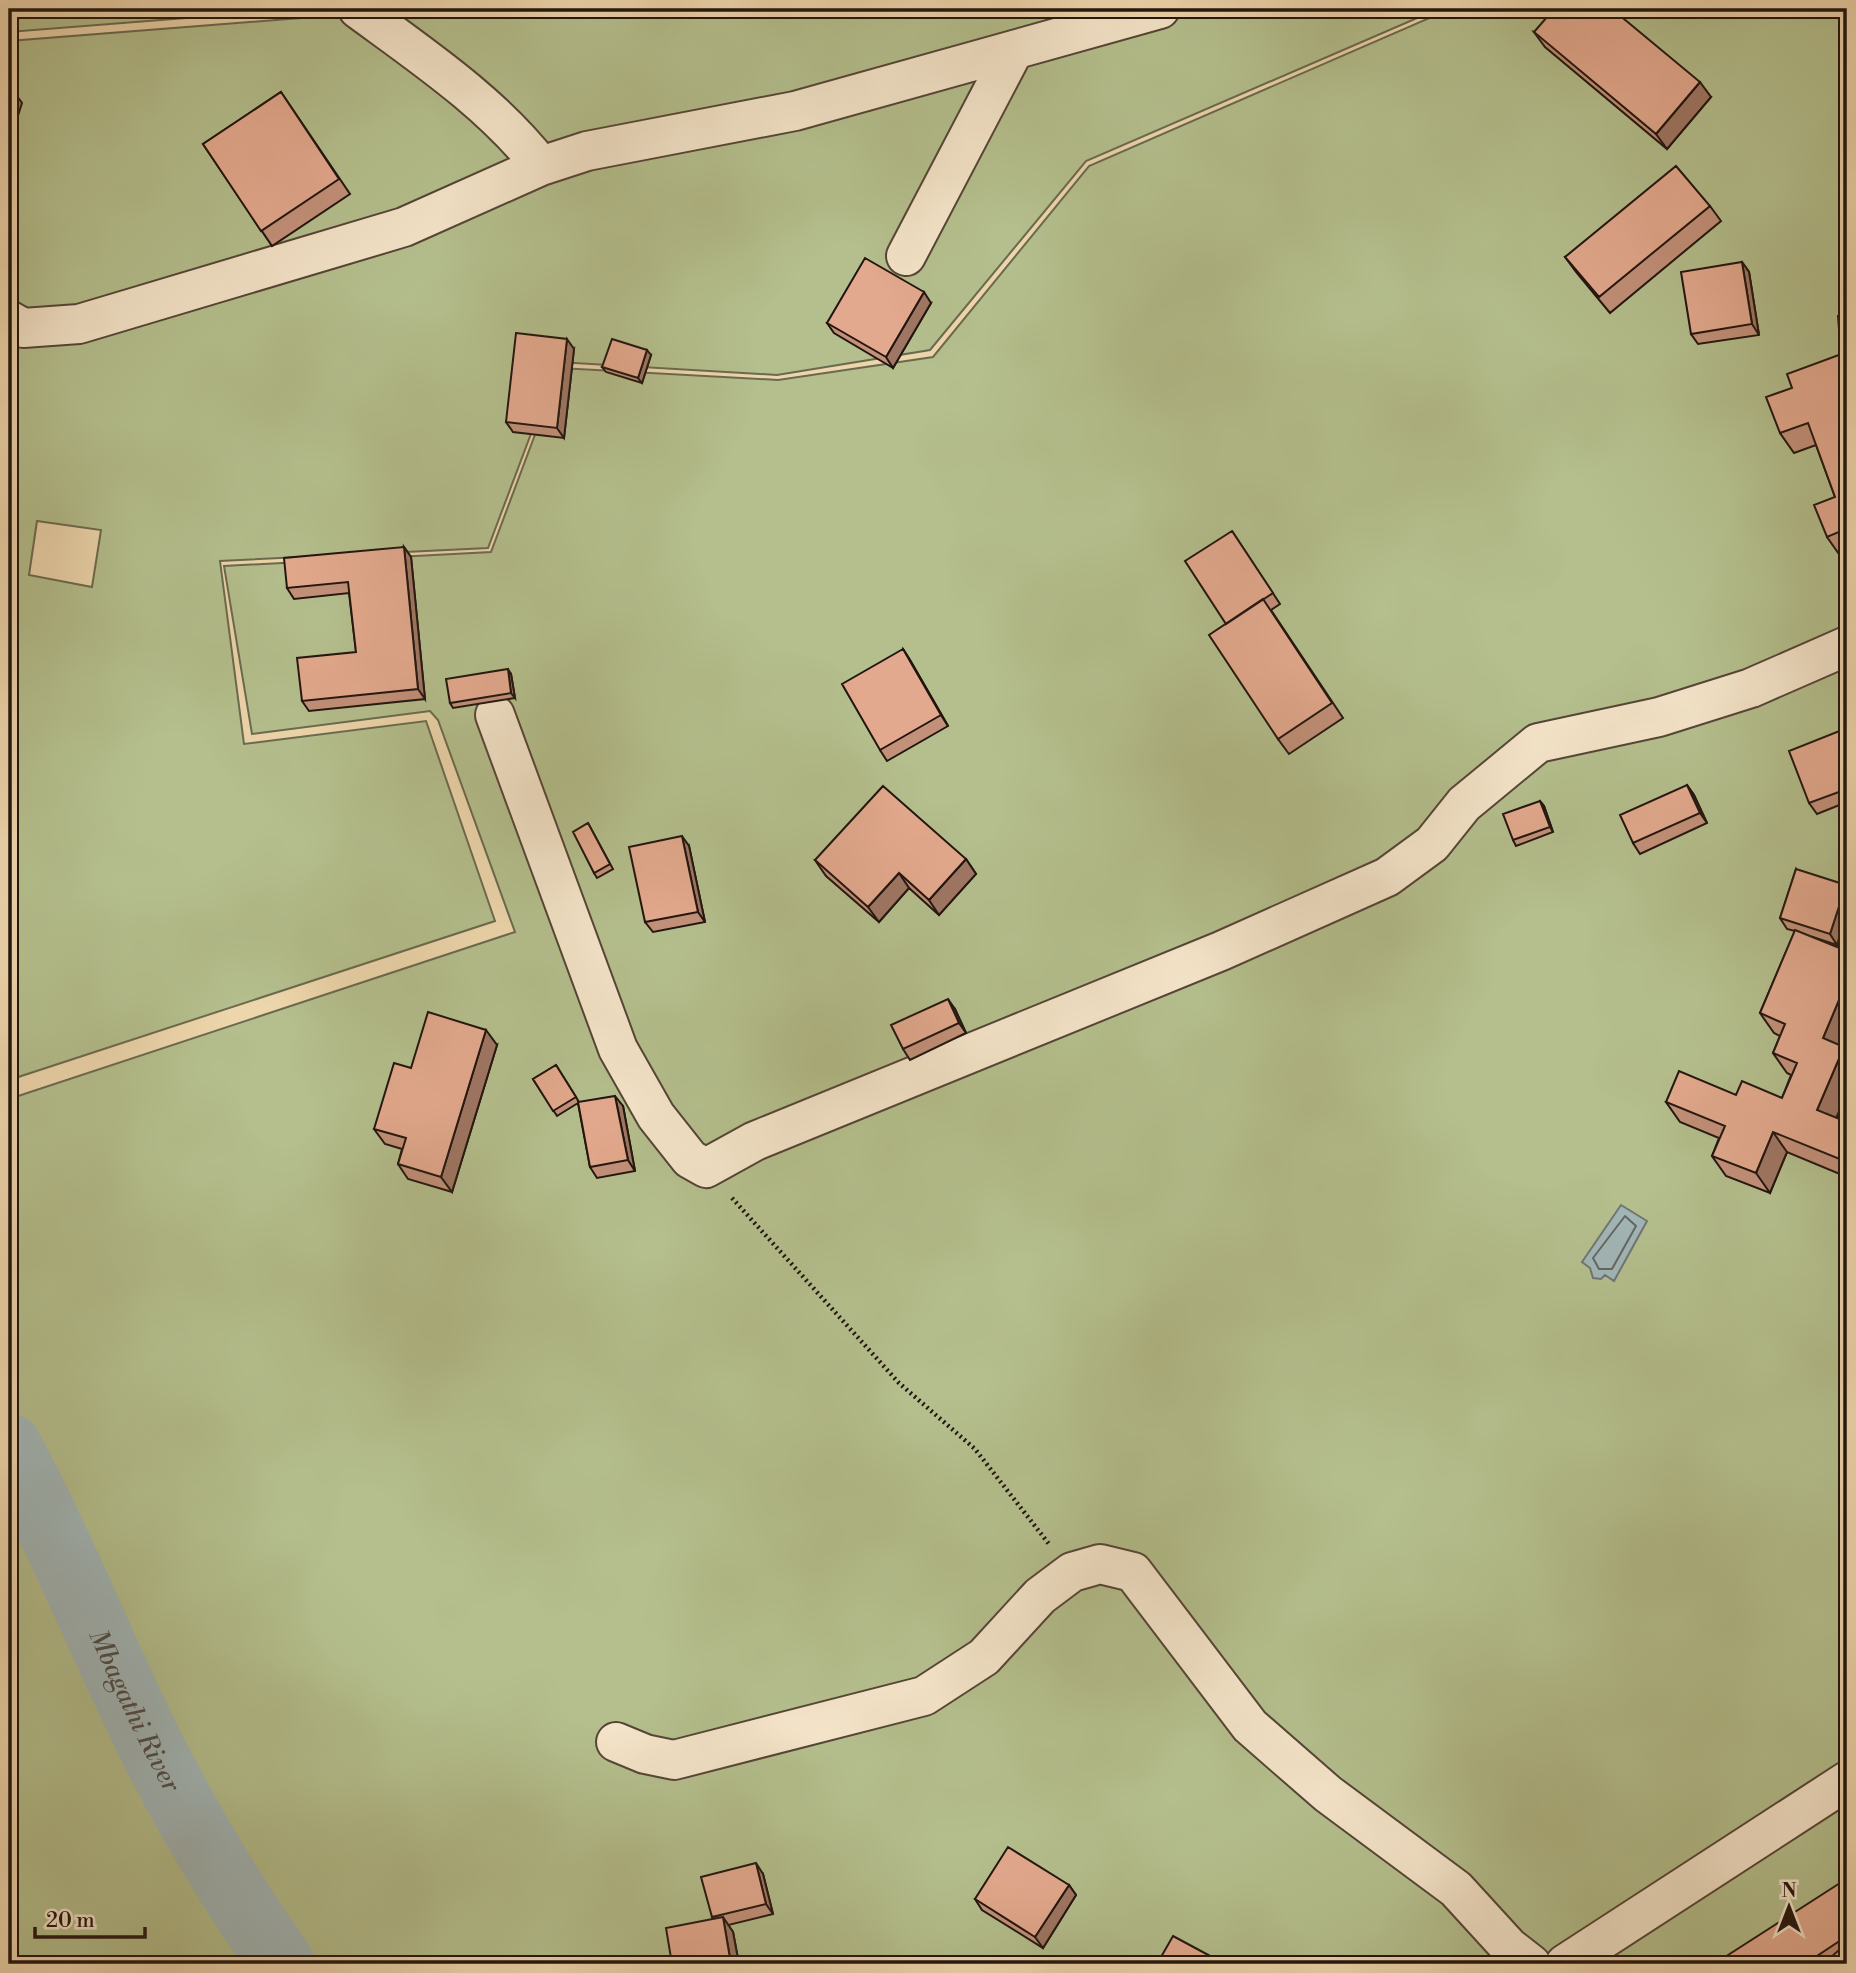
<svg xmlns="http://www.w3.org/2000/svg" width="1856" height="1973" viewBox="0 0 1856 1973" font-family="'Libre Bodoni',serif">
  <rect width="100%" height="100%" fill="#eed6ac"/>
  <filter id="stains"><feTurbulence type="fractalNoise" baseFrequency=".00286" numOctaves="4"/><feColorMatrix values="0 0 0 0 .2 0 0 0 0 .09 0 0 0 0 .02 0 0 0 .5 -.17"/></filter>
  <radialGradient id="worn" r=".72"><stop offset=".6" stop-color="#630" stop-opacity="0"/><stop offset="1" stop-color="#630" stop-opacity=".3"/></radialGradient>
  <path fill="#b4bf8d" stroke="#6b6a4e" stroke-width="2" fill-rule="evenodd" d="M9,9H300L9,32Z
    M414,9H1438L1086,161L930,350L777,375L558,362L488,548L220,561L244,744L426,721L495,921L9,1080V41ZM37,521L101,530L92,587L29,575Z
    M1450,9H1847V1964H12L9,1959V1099L515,932L438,720L430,711L252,734L224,566L491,552L560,368L778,380L933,357L1089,166Z"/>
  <path fill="#a1b6b7" stroke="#6e7674" stroke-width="2" d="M1621,1205L1647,1221L1614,1281L1605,1275L1601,1279L1593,1278L1590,1268L1582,1262Z"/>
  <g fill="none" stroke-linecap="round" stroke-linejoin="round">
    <path stroke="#626663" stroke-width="2" d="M1625,1216L1636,1226L1612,1269H1599L1593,1258Z"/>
    <path stroke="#a1b6b7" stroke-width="66" id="s1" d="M9,1447C60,1541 99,1640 146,1736C185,1815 231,1892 282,1964"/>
    <g stroke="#554536" stroke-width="42">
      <path id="minor" d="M358,9C422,56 492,103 541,166
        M906,256L1014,50
        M9,320L23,328L79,324L404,227L541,166L587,151L795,111L1160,9
        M495,715L618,1049L656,1116L690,1159L706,1168L755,1141L1221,951L1387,877L1432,844L1464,804L1538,743L1659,717L1751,688L1847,646
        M616,1742L645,1754L674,1760L924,1696L984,1657L1040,1596L1072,1572L1100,1564L1133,1572L1250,1726L1328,1794L1456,1889L1509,1947L1531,1964
        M1565,1964L1847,1781"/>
    </g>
    <path stroke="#22150f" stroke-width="4.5" stroke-dasharray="2 3.5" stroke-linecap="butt" d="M732,1198L899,1383L975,1449L1049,1544"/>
    <use href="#minor" stroke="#f4e4c9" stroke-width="38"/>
  </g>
  <path fill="#c3917a" stroke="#22150f" stroke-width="2" d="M1478,9H1517L1484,18Z
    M1534,32L1711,97L1667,149L1545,47Z
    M281,92L350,194L272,246L203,144Z
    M1710,206L1721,221L1610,313L1576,272L1565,257Z
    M1742,262L1749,272L1759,335L1698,344L1691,334Z
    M931,303L893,368L834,333L827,323Z
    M1847,315V554L1841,557L1827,537L1835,497L1816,445L1794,453L1780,433L1792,388L1846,352L1840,343Z
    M574,349L564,438L513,432L506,422Z
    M651,355L642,383L606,372L602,367Z
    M1232,531L1280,604L1271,610L1343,718L1289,754L1278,739Z
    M404,547L411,557L425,699L309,711L302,701L356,652L349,593L294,599L287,588Z
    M903,649L910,660L948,726L887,761L880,750Z
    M511,674L515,698L453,708L450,703Z
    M1847,728V802L1817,814L1809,803Z
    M1687,785L1694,795L1707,823L1640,854L1633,843Z
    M1540,801L1544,806L1553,832L1516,846L1513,840Z
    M588,823L613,869L597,878L594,873Z
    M689,846L705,922L653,932L645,922Z
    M966,859L976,874L939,915L909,888L879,922L826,876L815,860Z
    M1796,869L1837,945L1813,937L1842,1046L1844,1047L1847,1051V1093L1837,1118L1847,1122V1177L1787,1152L1770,1193L1726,1176L1712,1156L1719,1138L1680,1122L1666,1102L1736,1095L1782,1098L1791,1075L1787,1073L1773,1053L1780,1036L1774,1033L1760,1013L1795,931L1787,929L1780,918Z
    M955,1009L966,1033L910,1060L903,1049Z
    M497,1045L452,1192L408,1179L398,1164L402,1149L385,1144L374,1129Z
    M556,1065L579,1102L623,1106L635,1171L597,1178L590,1167L578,1103L557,1116L533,1079Z
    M9,1852L17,1863L15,1900H9Z
    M763,1874L773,1914L728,1925L733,1932L739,1964H672L713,1919L712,1917Z
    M1069,1885L1076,1895L1043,1948L982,1910L975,1899Z
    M1847,1893V1964H1730Z"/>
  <path fill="#9f7663" stroke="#22150f" stroke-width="2" d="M1700,82L1711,97L1667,149L1656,134Z
    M11,88L22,103L9,144V96Z
    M1742,262L1749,272L1759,335L1752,324Z
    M924,292L931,303L893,368L886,357Z
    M567,339L574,349L564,438L557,428Z
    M647,350L651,355L642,383L638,378Z
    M404,547L411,557L425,699L418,689Z
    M903,649L910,660L948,726L941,715Z
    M508,669L511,674L515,698L511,693Z
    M1687,785L1694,795L1707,823L1700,813Z
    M1540,801L1544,806L1553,832L1550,827Z
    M682,836L689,846L705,922L698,912Z
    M966,859L976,874L939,915L929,900Z
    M899,873L909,888L879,922L868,907Z
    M1846,885L1847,887V913L1837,945L1830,934Z
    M1847,981V1034L1837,1058L1823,1038Z
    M948,999L955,1009L966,1033L959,1023Z
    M486,1030L497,1045L452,1192L441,1177Z
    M1844,1047L1847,1051V1093L1831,1130L1817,1110Z
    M615,1096L623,1106L635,1171L628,1160Z
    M1773,1132L1787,1152L1770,1193L1756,1173Z
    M9,1852L17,1863L15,1900L9,1892Z
    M756,1863L763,1874L773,1914L766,1904Z
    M1069,1885L1076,1895L1043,1948L1035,1937Z
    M723,1917L733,1932L739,1964H731Z"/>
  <path fill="#e3a98e" stroke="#22150f" stroke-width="2" d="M1554,9H1612L1700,82L1656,134L1534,32Z
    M281,92L339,179L261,231L203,144Z
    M1676,166L1710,206L1599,297L1565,257Z
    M865,258L924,292L886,357L827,323Z
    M1742,262L1752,324L1691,334L1681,272Z
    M1847,315V343H1840L1838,316Z
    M516,333L567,339L557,428L506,422Z
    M612,339L647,350L638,378L602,367Z
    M1847,352V547L1841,531L1827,537L1814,505L1835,497L1808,423L1780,433L1766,397L1792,388L1787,374Z
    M1232,531L1273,593L1226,624L1185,561Z
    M404,547L418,689L302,701L297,658L356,652L348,582L287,588L284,558Z
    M1263,599L1332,703L1278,739L1209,635Z
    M903,649L941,715L880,750L842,684Z
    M508,669L511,693L450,703L446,679Z
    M1847,728V789L1809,803L1789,751Z
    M1687,785L1700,813L1633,843L1620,815Z
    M883,786L966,859L929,900L899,873L868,907L815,860Z
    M1540,801L1550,827L1513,840L1503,814Z
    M588,823L610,864L594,873L573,832Z
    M682,836L698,912L645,922L629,847Z
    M1796,869L1846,885L1830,934L1780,918Z
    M1795,930L1847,951V981L1823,1038L1844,1047L1817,1110L1847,1122V1162L1773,1132L1756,1173L1712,1156L1725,1126L1666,1102L1679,1071L1736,1095L1742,1081L1782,1098L1797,1063L1773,1053L1785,1024L1760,1013Z
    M948,999L959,1023L903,1049L891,1025Z
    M428,1012L486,1030L441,1177L398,1164L406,1138L374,1129L394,1063L411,1068Z
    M556,1065L576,1097L553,1111L533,1079Z
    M615,1096L628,1160L590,1167L578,1102Z
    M1008,1847L1069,1885L1035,1937L975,1899Z
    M756,1863L766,1904L712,1917L701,1877Z
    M1840,1883L1847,1893V1936L1808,1962L1810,1964H1730L1725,1957Z
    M723,1917L731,1964H672L666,1928Z
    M1173,1936L1225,1964H1157Z
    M1846,1944L1847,1946V1964H1823Z"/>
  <g text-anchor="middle" stroke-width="6" stroke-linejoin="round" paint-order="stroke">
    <g font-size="26" font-style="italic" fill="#4e4d4a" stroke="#f4e4c9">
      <text dy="9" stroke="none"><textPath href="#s1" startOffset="292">Mbagathi River</textPath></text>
    </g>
  </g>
  <rect width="1856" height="1973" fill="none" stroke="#eed6ac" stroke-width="35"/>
  <rect x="10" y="10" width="1835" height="1952" fill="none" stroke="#22150f" stroke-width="3.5"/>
  <rect x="18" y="18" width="1821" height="1938" fill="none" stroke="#22150f" stroke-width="2"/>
  <g transform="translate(1789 1907)" stroke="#f4e4c9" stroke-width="5" paint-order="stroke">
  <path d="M0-5L12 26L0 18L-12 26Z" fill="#22150f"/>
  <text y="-10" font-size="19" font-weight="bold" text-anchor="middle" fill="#22150f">N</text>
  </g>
  <path d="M35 1927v10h110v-10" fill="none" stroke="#22150f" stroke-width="3.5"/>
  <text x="46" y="1927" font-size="21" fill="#22150f" stroke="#f4e4c9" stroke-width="5" paint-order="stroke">20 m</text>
  <rect width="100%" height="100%" filter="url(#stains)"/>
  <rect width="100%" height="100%" fill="url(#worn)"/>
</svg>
